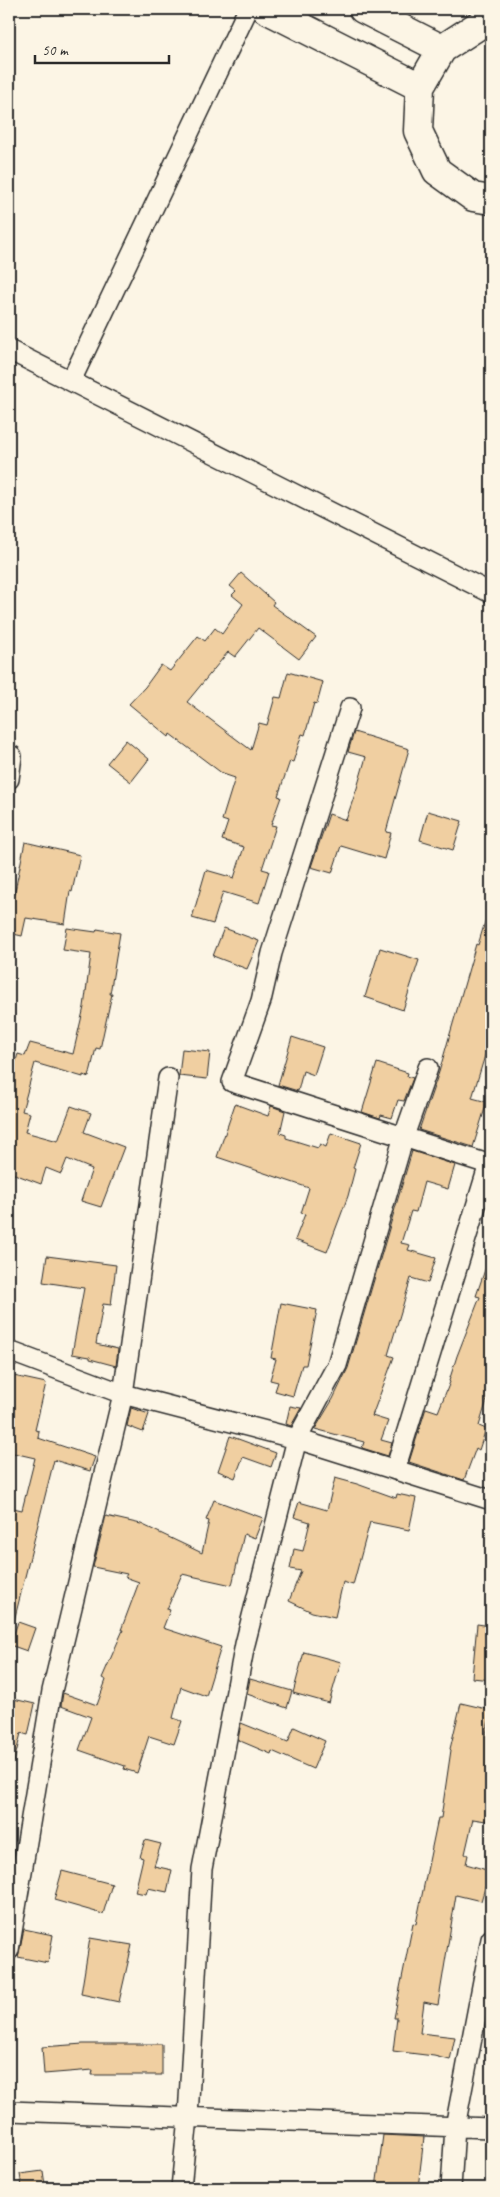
<svg xmlns="http://www.w3.org/2000/svg" width="500" height="2197" viewBox="0 0 500 2197" font-family="Caveat,sans-serif">
  <rect width="100%" height="100%" fill="#fcf5e5"/>
  <filter id="ink" filterUnits="userSpaceOnUse"><feTurbulence type="fractalNoise" baseFrequency=".02" numOctaves="2"/><feDisplacementMap in="SourceGraphic" scale="10" xChannelSelector="R" yChannelSelector="G"/><feConvolveMatrix kernelMatrix="1 2 1 2 8 2 1 2 1" color-interpolation-filters="sRGB"/></filter>
  <g filter="url(#ink)">
    <path fill="#f0cfa1" stroke="#2b2b2b" d="M241,573L274,602L272,605L316,637L299,659L258,628L235,657L228,652L187,702L251,750L259,723L267,725L275,697L281,698L288,672L323,682L317,704L314,703L305,735L302,734L293,762L290,761L278,796L281,797L271,825L276,826L262,869L269,871L259,903L223,892L213,924L192,918L206,870L234,878L244,847L222,840L228,822L222,820L235,778L223,774L170,734L169,737L129,704L145,687L161,665L170,671L198,636L205,641L215,628L222,634L243,604L232,595L236,591L230,586Z
      M354,732L409,749L386,832L391,833L384,859L341,846L332,873L311,867L329,814L346,820L357,788L366,757L348,752Z
      M126,740L149,759L131,782L107,763Z
      M428,811L462,821L453,850L420,840Z
      M25,842L80,855L72,892L70,891L65,924L26,918L22,936L9,933V920Z
      M488,912L491,913V1036L472,1098L487,1102L473,1147L419,1130L439,1072L476,944L478,945Z
      M67,928L96,932L97,929L120,933L110,994H112L100,1049L96,1048L89,1077L83,1075V1077L35,1063L22,1111L30,1113L25,1132L58,1141L71,1106L91,1113L84,1132L124,1147L101,1207L81,1201L92,1169L67,1159L61,1174L46,1168L41,1184L9,1172V1083L18,1054L25,1056L30,1043L73,1054L84,1007L91,954L63,950Z
      M224,928L259,941L247,969L213,956Z
      M380,948L419,960L403,1010L365,997Z
      M292,1037L323,1047L314,1075L303,1071L298,1091L278,1085Z
      M182,1049L210,1052L207,1079L179,1076Z
      M377,1063L408,1073L407,1076L413,1078L404,1101L398,1100L392,1118L381,1115L380,1118L362,1112Z
      M235,1104L268,1116L271,1106L285,1111L280,1133L286,1135V1138L318,1148L320,1144L326,1147L331,1133L361,1143L353,1168L355,1169L348,1196L327,1252L295,1240L305,1214L301,1213L309,1188L217,1157Z
      M412,1151L455,1165L448,1189L424,1182L416,1212L411,1211L401,1243L410,1245L408,1250L436,1258L428,1283L411,1278L388,1355L394,1357L372,1416L388,1421L381,1440L392,1443L388,1456L362,1448L364,1442L315,1429L333,1399L348,1368Z
      M47,1256L116,1265L111,1305L103,1304L96,1344L118,1349L116,1366L90,1359V1357L72,1354L84,1288L43,1282Z
      M489,1258H491V1387L479,1426L486,1429L479,1450L476,1448L464,1480L409,1462L426,1408L438,1412L450,1382L449,1381L457,1356L480,1297L476,1296Z
      M281,1303L317,1310L306,1365H302L293,1396L275,1391L278,1382L270,1380L276,1359L271,1358Z
      M9,1375L46,1383L35,1430L39,1431L38,1438L95,1457L90,1471L54,1460L14,1621H9V1507L22,1510L35,1458L9,1452Z
      M290,1406L301,1408L291,1426L286,1424Z
      M131,1408L149,1414L143,1432L127,1426Z
      M230,1436L276,1453L271,1467L243,1457L235,1478L218,1471Z
      M335,1478L357,1484L396,1498L397,1494L416,1498L409,1530L370,1522L353,1585L343,1582L335,1617L312,1612L289,1601L301,1571L290,1569L294,1549L303,1551L310,1522L294,1517L299,1502L327,1510Z
      M214,1500L263,1518L255,1538L244,1534L232,1585L182,1574L167,1609L170,1610L163,1628L221,1647L206,1696L181,1687L173,1718L182,1721L174,1744L149,1736L137,1773L124,1769L125,1766L79,1750L91,1717L61,1706L63,1693L97,1705L106,1680L102,1678L123,1630H121L139,1582L125,1577L127,1574L93,1567L106,1516L141,1524L202,1553L209,1521L206,1520Z
      M18,1622L35,1628L27,1651L10,1645Z
      M477,1624L491,1626V1680L472,1678Z
      M304,1652L341,1662L329,1703L293,1693Z
      M250,1679L292,1691L287,1708L247,1694Z
      M9,1698L35,1704L28,1735L21,1733L14,1762L9,1761Z
      M461,1703L491,1710L486,1734L491,1735V1784L486,1821L473,1819L465,1854L468,1855L466,1864L490,1871L481,1901L456,1895L438,2005L424,2002L420,2033L455,2037L450,2060L434,2056L393,2051L397,2018H394L413,1923L416,1924L438,1818H441L451,1750L450,1749Z
      M241,1723L288,1742L294,1727L325,1741L313,1769L272,1751L271,1754L238,1740Z
      M145,1840L161,1844L154,1866L172,1870L167,1892L148,1888L146,1894L135,1892L143,1858L140,1857Z
      M62,1871L112,1884L103,1914L54,1900Z
      M24,1929L53,1935L48,1963L18,1957Z
      M90,1938L132,1945L119,2002L81,1994Z
      M83,2044H162V2075H92L93,2070L44,2074L42,2047Z
      M383,2135L424,2137L418,2188H376Z
      M43,2171L45,2185L22,2187L20,2174Z"/>
    <g fill="none" stroke-linecap="round" stroke-linejoin="round">
      <g stroke="#2b2b2b" stroke-width="22">
        <path id="street" d="M9,350L491,593
          M71,381L248,9
          M350,708L272,953L261,1001L232,1082L491,1165
          M9,779L12,756
          M9,1351L123,1394L297,1439L491,1500
          M395,1470L489,1164
          M9,1950L52,1691L123,1394L168,1078
          M9,2111L491,2128
          M181,2188L188,2117L202,1869L245,1644L297,1439L337,1365L404,1136L428,1068
          M451,2188L455,2127L491,1939"/>
      </g>
      <g stroke="#2b2b2b" stroke-width="31">
        <path id="secondary" d="M266,9L420,87
          M363,9L442,49
          M491,23L479,25L442,49L420,87L418,131L437,171L473,197L491,200"/>
      </g>
      <use href="#street" stroke="#fcf5e5" stroke-width="19"/>
      <use href="#secondary" stroke="#fcf5e5" stroke-width="28"/>
    </g>
  </g>
  <rect width="500" height="2197" fill="none" stroke="#fcf5e5" stroke-width="30"/>
  <rect x="15" y="15" width="470" height="2167" fill="none" stroke="#2b2b2b" stroke-width="2" filter="url(#ink)"/>
  <path d="M35 55v8h134v-8" fill="none" stroke="#2b2b2b" stroke-width="2.5"/>
  <text x="42" y="55" font-size="15" fill="#2b2b2b" stroke="#fcf5e5" stroke-width="4" paint-order="stroke">50 m</text>
</svg>
